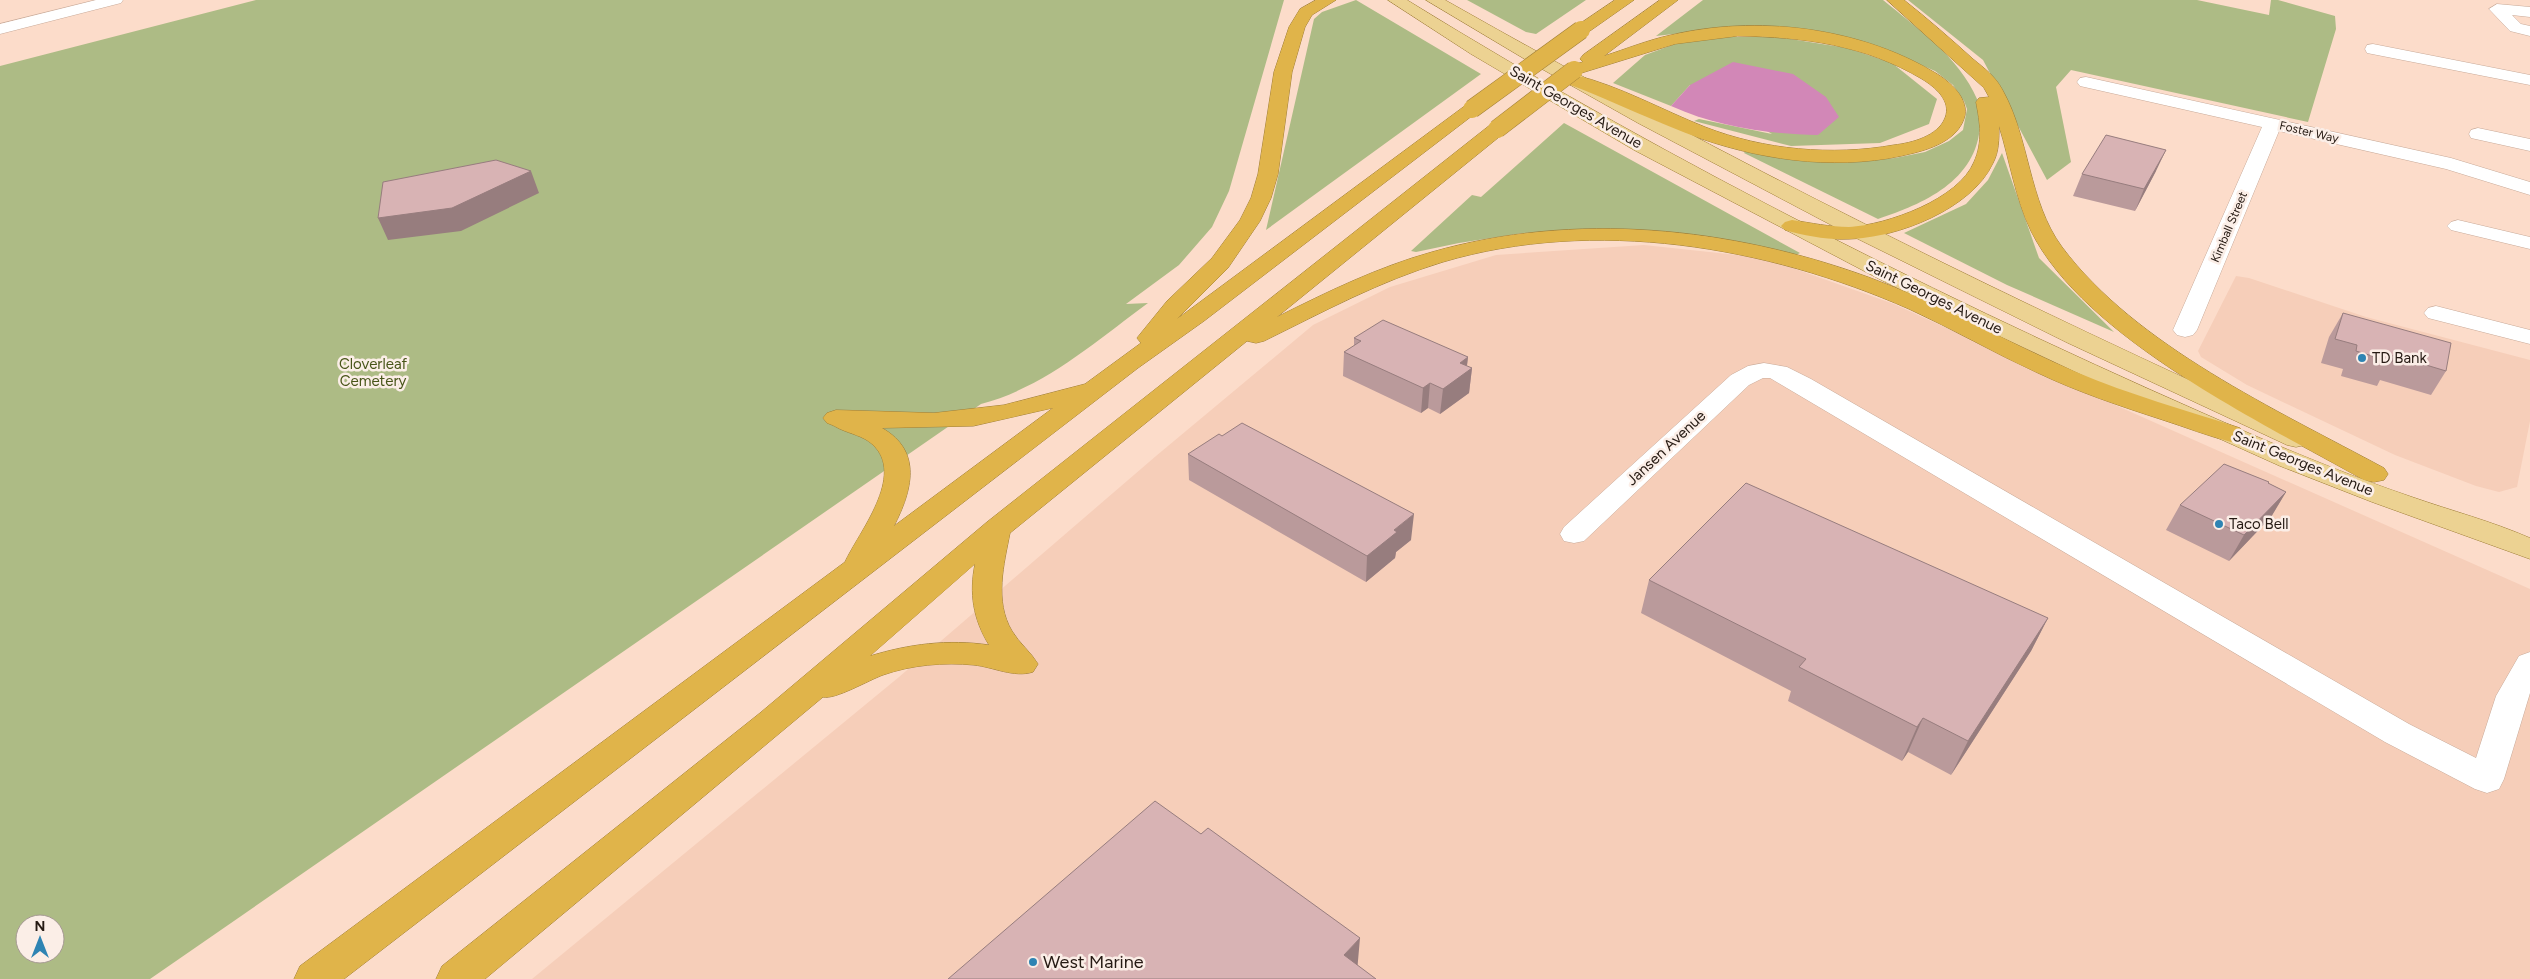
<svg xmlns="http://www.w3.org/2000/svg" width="2530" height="979" viewBox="0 0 2530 979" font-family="Figtree,sans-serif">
  <rect width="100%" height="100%" fill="#fcdcca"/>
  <path fill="#f6ceb9" d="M1644,245L1765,258L1894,304L2104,400L2530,589V979H532L899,677L1156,456L1313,325L1390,287L1496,255Z
    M2236,276L2249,278L2366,317L2530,360V421L2517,487L2499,492L2476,486L2395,455L2247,385L2201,357L2198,351Z"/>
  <path fill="#adbb85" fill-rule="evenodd" d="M256,0H1284L1229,191L1212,227L1179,265L1126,304L1148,303C1095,342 1045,387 981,404L150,979H0V66ZM25,924H55V954H25Z
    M1356,0L1481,74L1266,230L1314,19L1322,12Z
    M1467,0H1586L1536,34L1526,32Z
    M1703,0H1883C1917,28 1959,57 1977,99C1981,106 1980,117 1980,125C1977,181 1923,204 1878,219L1744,153L1746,150L1862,161L1895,158L1925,152L1949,141L1963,130L1967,109L1964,101L1953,85L1935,71L1876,46L1717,29L1656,36Z
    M1908,0H2197L2269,15L2271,0H2278L2335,16L2336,29L2308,122L2071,70L2056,87L2071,162L2047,180L1983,60Z
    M1715,37H1778L1847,48L1892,63L1937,99L1929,124L1880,143L1791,146L1694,121L1699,119L1772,134L1690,85L1671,106L1613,83L1645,55L1675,44Z
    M1564,123L1800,253L1796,255L1705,236L1590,230L1523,233L1459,243L1416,252L1411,251L1472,195L1481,197Z
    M2002,153L2039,258L2114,332L2007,285L1904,233L1966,204L1988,180Z"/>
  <path fill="#d287b7" d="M1733,62L1793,74L1826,97L1839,117L1818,135C1767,134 1718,127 1671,106L1690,85Z"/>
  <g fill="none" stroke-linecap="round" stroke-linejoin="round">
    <g stroke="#c8aa99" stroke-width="1">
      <path id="minor" d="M96,0H123L121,3L0,34V24Z
        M2497,4L2530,7V17L2512,15L2521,24L2530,26V36L2510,31L2489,9Z
        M2373,44L2530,75V85L2367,53L2365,49L2367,45Z
        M2086,77L2451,158L2530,182V195L2446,169L2279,131L2197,330L2193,335L2185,337L2177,335L2173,330L2262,127L2080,86L2077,82L2080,78Z
        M2478,128L2530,139V151L2471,138L2469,134L2471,130Z
        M2458,220L2530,237V249L2451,230L2447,226L2451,222Z
        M2436,306L2530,330V344L2428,318L2424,313L2428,308Z
        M1764,363L1787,367L1811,379L2409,724L2476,758L2496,696L2519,656L2530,652V693L2504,779L2499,789L2487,793L2475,789L2385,742L1770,378H1763L1749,385L1584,541L1574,543L1564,541L1560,534L1564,527L1731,375L1748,366Z"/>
    </g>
    <g stroke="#9f7e37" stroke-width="1">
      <path id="major" d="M1388,0H1407C1679,168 1966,311 2260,438C2310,459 2361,480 2412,497C2452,511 2491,521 2530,538V559L2372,502L2280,466L2167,415L1885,282L1634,150L1471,54Z
        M1426,0H1445C1725,159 2012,301 2305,433L2309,439L2305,445L2296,447L2287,445L2068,343L1852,236L1638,123L1533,64Z"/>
    </g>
    <g stroke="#9f7e37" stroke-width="1">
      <path id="highway" d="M1316,0H1336L1312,15L1305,27L1292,72L1278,174L1271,198L1260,221L1228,268L1177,319L1466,105H1478L1481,109L1204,321L1138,368L344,979H294L300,966L845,562C858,533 907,475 872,444C863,436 851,434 840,429C836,427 833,425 827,423L823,418L827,413L836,410L934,413L1004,405L1085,384L1141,343L1137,338L1141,333L1167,301L1212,258L1240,220L1251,198L1258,174L1274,72L1289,27L1300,9ZM1053,408L894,526C912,491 923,451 882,428L973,426Z
        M1615,0H1634L1587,33H1575L1573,30L1575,27Z
        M1660,0H1678L1604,56C1626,49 1648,40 1671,35C1756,15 1857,27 1932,71C1947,79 1968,96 1965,115C1960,138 1934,148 1914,153C1845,171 1769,162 1702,139C1657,123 1613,101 1568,84L1565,80L1573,75L1565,70L1568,66L1583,62L1580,59L1583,55ZM1738,36C1804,37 1865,45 1922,79C1935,87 1952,101 1945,118C1938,136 1912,143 1894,145C1832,156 1764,150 1705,127C1662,110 1620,86 1575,75L1675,44Z
        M1887,0H1904C1928,19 1951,39 1973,59C1984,68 1995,76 2002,89C2030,138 2028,201 2062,247C2136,346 2277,410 2384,468L2388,474L2384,480L2374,482L2364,480C2263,423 2084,338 2031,231C2015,198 2010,161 1999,126C1999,139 1999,152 1993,163C1972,209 1897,238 1849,239C1828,240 1805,236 1785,230L1781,226L1785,222L1792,220C1811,223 1830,227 1849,227C1887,225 1959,199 1974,162C1983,142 1980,123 1976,102L1979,98L1989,97L1984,88Z
        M1497,123L1504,125L1506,129L1504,133L1277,317C1327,292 1378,267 1432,252C1575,211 1730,227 1868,277C1940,303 2006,342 2076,372C2130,395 2186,410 2240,428L2244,434L2240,440L2231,442C2208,436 2185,427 2163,420C2120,406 2078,392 2038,373C1994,353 1953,329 1909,309C1766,246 1595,217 1443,262C1380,281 1323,312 1264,341L1256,343L1247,341L1010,533C1004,564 994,601 1012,631C1019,643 1031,652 1038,664L1033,672C1014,678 993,667 974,665C944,662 911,665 883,675C869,680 835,700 823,697L485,979H436L442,966L760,713L987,522L1490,125ZM975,564C969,593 973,619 989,645C948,639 909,644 870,656Z"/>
    </g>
    <use href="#minor" fill="#fff" fill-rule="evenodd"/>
    <use href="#major" fill="#ecd292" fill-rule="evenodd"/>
    <use href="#highway" fill="#e0b44a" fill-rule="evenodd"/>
    <g stroke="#9f7e37" stroke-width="19" stroke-linecap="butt">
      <path id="highway-bridge" d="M1472,109L1581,30
        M1497,129L1574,70"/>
    </g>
    <use href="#highway-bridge" stroke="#e0b44a" stroke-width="18"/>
  </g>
  <path fill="#ba9a9b" d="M2156,171L2135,211L2073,196L2082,174Z
    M2343,313L2446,371L2431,395L2380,380L2377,386L2341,376L2343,369L2321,363L2329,337Z
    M1354,338L1468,357L1467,366L1472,368L1469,393L1440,414L1428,408L1421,413L1343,376L1344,352L1354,346Z
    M1188,454L1411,540L1396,552L1395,558L1366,582L1189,480Z
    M2268,483L2286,492L2271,517L2229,561L2166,530L2180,505Z
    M1649,580L2048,618L2031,651L1951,775L1908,752L1902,761L1788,701L1791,691L1641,613Z"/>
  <path fill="#977d7e" d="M2166,150L2156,171L2135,211L2144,189Z
    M531,171L539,193L461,231L388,240L378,218Z
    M1468,357L1466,372L1472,368L1469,393L1440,414L1443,389L1460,363Z
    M1430,383L1428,408L1421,413L1423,388Z
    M2286,492L2271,517L2229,561L2244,535Z
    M1414,514L1411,540L1396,552L1395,558L1366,582L1367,556L1394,530Z
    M2048,618L2031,651L1951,775L1968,741Z
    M1923,718L1908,752L1902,761L1917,727Z
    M1360,938L1357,972L1344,955Z"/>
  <path fill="#d8b3b4" stroke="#977d7e" d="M2106,135L2166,150L2144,189L2082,174Z
    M496,160L531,171L452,208L378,218L383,182Z
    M2343,313L2451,343L2446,371L2393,355L2392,362L2356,351L2357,345L2335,339Z
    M1383,320L1468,357L1460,363L1472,368L1443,389L1430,383L1423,388L1344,352L1361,341L1354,338Z
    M1242,423L1414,514L1394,530L1397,532L1367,556L1188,454L1219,434L1222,436Z
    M2224,464L2269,482L2268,483L2286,492L2244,535L2180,505Z
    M1746,483L2048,618L1968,741L1923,718L1917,727L1799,667L1806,659L1649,580Z
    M1155,801L1201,834L1208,828L1360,938L1344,955L1376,979H948Z"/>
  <g fill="#2e84b3" stroke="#fbeee7" stroke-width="2">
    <circle cx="2362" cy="358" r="5"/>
    <circle cx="2219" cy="524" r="5"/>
    <circle cx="1033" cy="962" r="5"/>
  </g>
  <g text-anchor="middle" stroke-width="5" stroke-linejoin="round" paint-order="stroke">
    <g font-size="12" fill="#251a13" stroke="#fbeee7">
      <text transform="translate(2309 132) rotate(13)" y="4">Foster Way</text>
      <text transform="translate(2229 227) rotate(-67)" y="4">Kimball Street</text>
    </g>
    <g font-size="15" fill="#251a13" stroke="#fbeee7">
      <text transform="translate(1576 107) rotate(30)" y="5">Saint Georges Avenue</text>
      <text transform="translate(1934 297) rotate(26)" y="5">Saint Georges Avenue</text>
      <text transform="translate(1666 448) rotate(-43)" y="5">Jansen Avenue</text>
      <text transform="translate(2303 463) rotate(22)" y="5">Saint Georges Avenue</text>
    </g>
    <g font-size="15" fill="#251a13" stroke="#fbeee7" text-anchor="start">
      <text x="2372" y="363">TD Bank</text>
      <text x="2229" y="529">Taco Bell</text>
    </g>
    <g font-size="15" fill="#485519" stroke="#fbeee7">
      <text x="373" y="369">Cloverleaf<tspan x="373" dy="17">Cemetery</tspan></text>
    </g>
    <g font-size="18" fill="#251a13" stroke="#fbeee7" text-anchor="start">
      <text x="1043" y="968">West Marine</text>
    </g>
  </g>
  <g transform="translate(40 939)"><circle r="24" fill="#fbeee7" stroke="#a59992"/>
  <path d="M0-4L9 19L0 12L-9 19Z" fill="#2e84b3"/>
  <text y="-8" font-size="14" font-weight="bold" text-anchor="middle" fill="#251a13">N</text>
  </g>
</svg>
